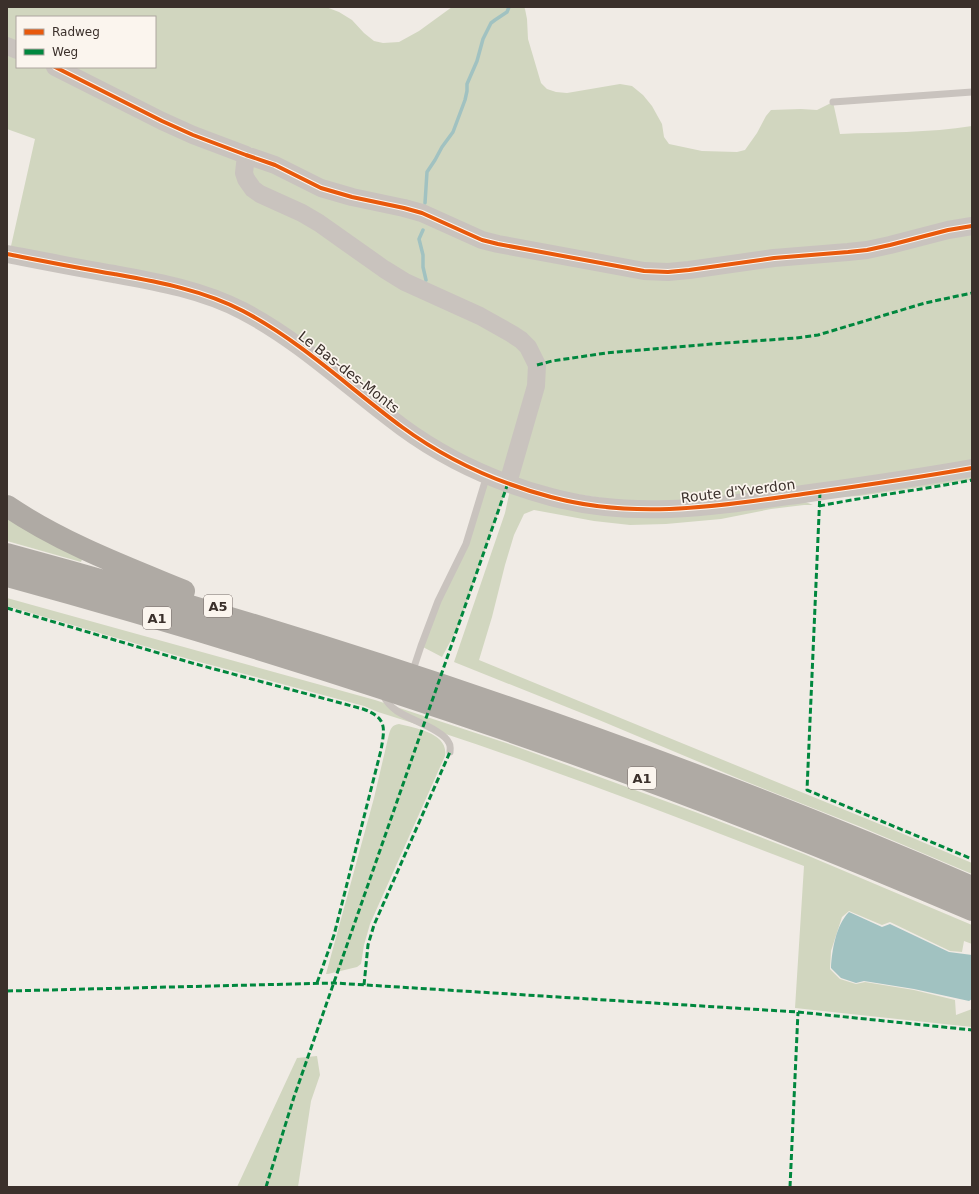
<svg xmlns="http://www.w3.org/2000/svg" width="979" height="1194" viewBox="0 0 979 1194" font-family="'DejaVu Sans',sans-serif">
  <rect width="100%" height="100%" fill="#f0ebe5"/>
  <path fill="#d1d6bf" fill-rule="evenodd" d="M7,7H326L339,12L352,20L364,33L374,41L383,43L399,42L419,31L452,7H524L525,9L527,19L528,39L541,83L547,89L556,92L567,93L620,84L632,86L643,95L652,106L662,124L664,137L669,144L702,151L737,152L745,150L757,133L766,116L771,110L801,109L817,110L833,102L840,134C884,132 929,133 972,126V467L675,509L508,484L458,627L442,657L421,646L462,554L486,475L242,311L9,255L35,139L7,129ZM17,17H155V67H17Z
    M972,471V480H970L859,496L830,498Z
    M510,490L556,503L803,501L813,505H804L771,509L721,519L666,524L630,525L594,521L534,510L524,514L514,535L505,565L492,617L479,660L894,830L972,863V874L861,827L742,780L599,720L454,662L505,513Z
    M7,515L83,557L81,562L7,541Z
    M7,598L375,700L512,745L698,813L804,854L972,925V944L964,941L962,952L950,951L890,922L882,925L849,911L842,917L831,951L830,969L840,979L856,984L865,982L914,990L955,1000L956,1015L972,1009V1027L795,1008L804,866C663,812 522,757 378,712L364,706L192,660L7,606Z
    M399,724C415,728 449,733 445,756L370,924L364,945L361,964L357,967L328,974H326L374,798L389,734C391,728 392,725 399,724Z
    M317,1056L320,1075L311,1101L298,1187H237L297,1058Z"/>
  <path fill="#a1c2c1" d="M849,912L882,927L890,924L949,952L972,955V999L969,1001L914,989L864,981L856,983L841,978L831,968C832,950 836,925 849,912Z"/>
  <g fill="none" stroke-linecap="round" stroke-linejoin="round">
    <path stroke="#a1c2c1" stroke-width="3.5" d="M425,203L427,172L435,160L442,147L453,132L465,100L467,91V84L477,61L483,39L491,23L495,20L507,12L509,7
      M423,230L419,239L423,255V267L426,280"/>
    <path stroke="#c9c3be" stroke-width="7" d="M833,102L972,92
      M412,673L421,646L438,601L466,544L487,475
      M383,695C386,701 391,707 397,711C410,720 444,730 449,743C451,746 450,749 450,752"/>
    <path stroke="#c9c3be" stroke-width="18" d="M7,46L17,50
      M55,67L162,121L193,135L246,155L275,165L321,188L352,197L404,208L422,213L482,240L498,244L644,271L668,272L689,270L774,258L848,252L867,250L890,245L948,230L972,226
      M246,155L244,173L246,179L253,189L260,194L302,213L319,223L384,269L405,282L480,316L512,334L521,340L528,347L537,365L536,386L508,483
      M7,254C43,261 78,268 114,274C158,282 203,290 243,311C302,342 349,388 402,427C447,460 498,483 551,497C636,520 718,506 803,494C860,486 916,478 972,468"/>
    <path stroke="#afaaa4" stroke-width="22" d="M7,506C62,543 123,566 184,591
      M7,554C335,643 659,751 972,887
      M7,576C336,666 659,775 972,910"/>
    <path stroke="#00873e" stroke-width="3" stroke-dasharray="6 3" stroke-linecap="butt" d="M537,365L552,361L606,353L711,344L796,338L818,335L925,303L972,293
      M820,492L807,790L972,859
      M819,506C870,496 921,490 972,480
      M7,608L192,663L363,709C387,718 385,727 381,750L334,935L317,983
      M364,985L368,945L374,925L450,752
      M7,991L334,983L798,1012L972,1030
      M266,1187L294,1097L508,483
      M790,1187L798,1012"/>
    <g stroke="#fbf5ee" stroke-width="6">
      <path id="cycleway" d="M55,67L162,121L193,135L246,155L275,165L321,188L352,197L404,208L422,213L482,240L498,244L644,271L668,272L689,270L774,258L848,252L867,250L890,245L948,230L972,226
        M7,254C43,261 78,268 114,274C158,282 203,290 243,311C302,342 349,388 402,427C447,460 498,483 551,497C636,520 718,506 803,494C860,486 916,478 972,468"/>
    </g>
    <use href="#cycleway" stroke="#e8590c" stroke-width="4"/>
  </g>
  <g text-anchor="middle" stroke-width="3.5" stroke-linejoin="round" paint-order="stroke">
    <g fill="#fbf5ee" stroke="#756b66" stroke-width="1">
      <rect x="204" y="595" width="28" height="22" rx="3"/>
      <rect x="143" y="607" width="28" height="22" rx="3"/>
      <rect x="628" y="767" width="28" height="22" rx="3"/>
    </g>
    <g font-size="13" font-weight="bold" fill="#3b302b">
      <text x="218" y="611">A5</text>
      <text x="157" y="623">A1</text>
      <text x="642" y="783">A1</text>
    </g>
    <g font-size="14" fill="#3b302b" stroke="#fbf5ee">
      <text transform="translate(349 372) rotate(38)" y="5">Le Bas-des-Monts</text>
      <text transform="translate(738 491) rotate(-7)" y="5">Route d'Yverdon</text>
    </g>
  </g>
  <rect width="979" height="1194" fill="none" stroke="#3b302b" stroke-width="16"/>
  <rect x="16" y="16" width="140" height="52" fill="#fbf5ee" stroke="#aea6a0"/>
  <rect x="24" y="29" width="20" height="6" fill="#e8590c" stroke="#aea6a0"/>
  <text x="52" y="36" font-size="12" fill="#3b302b">Radweg</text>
  <rect x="24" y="49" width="20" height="6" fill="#00873e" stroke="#aea6a0"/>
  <text x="52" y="56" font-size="12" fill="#3b302b">Weg</text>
</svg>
